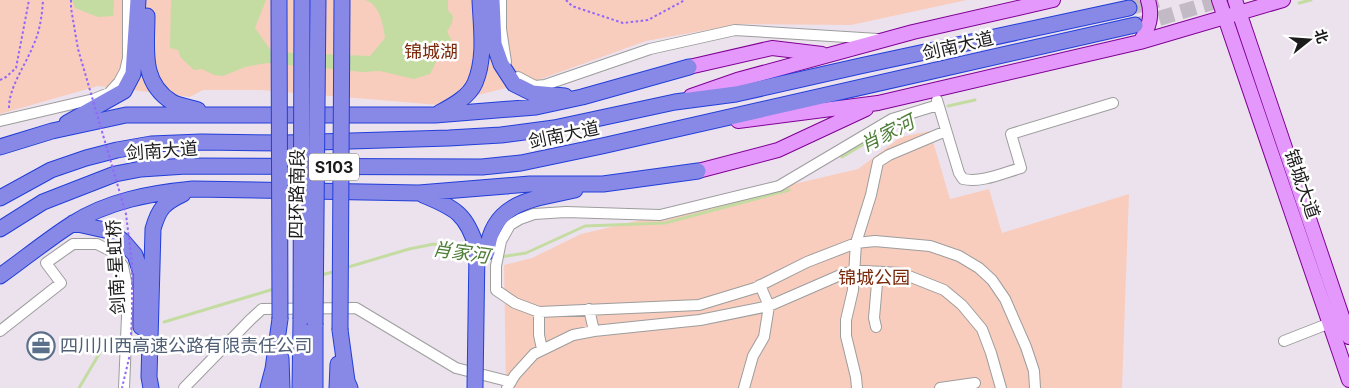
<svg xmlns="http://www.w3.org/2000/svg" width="1349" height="388" viewBox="0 0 1349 388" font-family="Inter,'Noto Sans SC',sans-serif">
  <rect width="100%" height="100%" fill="#ece2ee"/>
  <path fill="#f9cdbd" d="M0,0H967L851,25L740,24L646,41L538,80L438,105L260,90H203L190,97L98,86L0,114Z
    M930,131L950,199L989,189L1002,233L1129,194L1122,388H506L504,265L532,258L581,234L858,169L901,137Z"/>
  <path fill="#c4dca1" d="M72,0H114L113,16L98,17L75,8Z
    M171,0H266L255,28L272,52L370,56L385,38C383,25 380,4 365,0H448V10L453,16L452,23L447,32L451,39L450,49L438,58L430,74L414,79L380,71L363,72L267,63L245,67L223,76L214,75L202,69L194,70L181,58L178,50L170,48Z"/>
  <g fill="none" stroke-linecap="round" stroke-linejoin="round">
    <path stroke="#c4dca1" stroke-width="3" d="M1299,3L1311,0
      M948,106L975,100
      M842,157L896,125L917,116
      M500,257L526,253L585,226L665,223L789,190
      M345,268L409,249L434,244L472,255
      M321,275L337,271
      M164,322L274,289
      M79,388L105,344L121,338"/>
    <path stroke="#c2bac4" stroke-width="15" stroke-dasharray="15 8" stroke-linecap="butt" d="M1129,8L1158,0
      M1137,25L1221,0"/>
    <g stroke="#9d9d9d" stroke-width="12">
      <path id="minor" d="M501,0V29L506,62
        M518,77L535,86L545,85L650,49L735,30L878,39
        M937,100L959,173L963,179C982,183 1003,173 1021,168L1011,134L1113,103
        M938,105L892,119L779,186L660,215L566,212L534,214L520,219L510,225L501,241L496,266V290L515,303L539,312L699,305L755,288L807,262L856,243L875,241L930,246L959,256L979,268L992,280L1005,299L1026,347L1034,371L1035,388
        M0,121L94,99L109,93L119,82L125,71L128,58V0
        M589,309L594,331
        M539,312V335L542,349
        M876,327L874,318L878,272
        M0,331L61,283L46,263L73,244H97L111,251L123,266L128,292L124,388
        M1284,341L1330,323
        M184,388L250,320L262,309L356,308L456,368L511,382
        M507,388L515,375L534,354L573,335L594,331L700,320L769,306L838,276L853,271H865L901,273L944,290L962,305L982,329L991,353L1001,388
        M744,388L753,356L764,337L769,306L760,285
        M857,388L856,377L846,336V320L853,290L856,243L871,195L878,162L889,155L946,131
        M940,388L975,383"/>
    </g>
    <g stroke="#7f0094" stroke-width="16">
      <path id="major" d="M1219,0L1349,380
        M1235,0L1349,337
        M1140,42C1149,28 1153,16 1148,0
        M689,67L772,48L822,54
        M691,96L737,80L913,32L1053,0
        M738,121L878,103L1140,42L1283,0
        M698,171L778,150L866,109"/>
    </g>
    <g stroke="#223fd8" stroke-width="17">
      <path id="highway" d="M492,0L494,44L501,64L514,84L532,93L565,96
        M147,16C147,48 140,82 172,102C179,106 190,107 198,110
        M439,113C452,106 469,97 475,83C486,57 481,27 480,0
        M67,123L124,91L133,74L138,0
        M0,147L52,131L126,115H435L536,107L582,97L689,67
        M423,195C455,208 467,214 477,249
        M0,198L51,170L86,158L117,150L151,144L201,142L285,143L449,138L501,135L554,128L675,102L736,94L860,66L1129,8
        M73,223L109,231L123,241L135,255L141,273V327
        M0,229L43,202L115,174L141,169L186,166L482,167L521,163L602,146L1135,25
        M487,252C492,201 534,199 575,190
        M0,276C24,259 47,240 72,224C107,201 151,193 193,189L419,193L530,184H603L698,171
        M340,330L347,381L350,388
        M281,358L282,388
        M151,388L149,377L153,229C159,208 164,203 183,194
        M268,388L273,369L280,319
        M300,388L301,319
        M315,388V325
        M337,388L338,364"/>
    </g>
    <path stroke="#9166fb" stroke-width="2" stroke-dasharray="2.5 2.5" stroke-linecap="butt" d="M566,0L572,6L623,23L648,20L685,0
      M0,80L6,77L16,68L29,0
      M9,108C9,87 25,66 33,46C40,31 42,16 43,0"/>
    <use href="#minor" stroke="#fff" stroke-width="10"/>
    <use href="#major" stroke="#e498fc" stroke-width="14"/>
    <use href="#highway" stroke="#8888e7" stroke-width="15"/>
    <g stroke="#223fd8" stroke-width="17" stroke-linecap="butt">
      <path id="highway-bridge" d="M279,0L280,319
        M301,319L302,0
        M315,325L318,0
        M340,330L342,0
        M475,388L477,249"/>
    </g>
    <path stroke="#9166fb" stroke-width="2" stroke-dasharray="2.5 2.5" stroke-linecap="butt" d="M71,0V8L78,49L126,214L132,264V315L130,354L122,388"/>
    <use href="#highway-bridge" stroke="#8888e7" stroke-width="15"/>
  </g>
  <defs>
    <g id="office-ring" transform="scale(1.4375)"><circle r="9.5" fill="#fff" stroke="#5c6f8a" stroke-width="1.5"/><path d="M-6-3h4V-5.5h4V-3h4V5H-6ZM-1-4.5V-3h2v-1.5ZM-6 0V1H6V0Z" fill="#5c6f8a"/></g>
  </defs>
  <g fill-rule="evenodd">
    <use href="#office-ring" x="41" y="346"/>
  </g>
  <g text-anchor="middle" stroke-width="5" stroke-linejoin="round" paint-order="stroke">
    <rect fill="#fff" stroke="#606060" stroke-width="1" x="309" y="153.5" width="50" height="27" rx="4"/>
    <g font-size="16" font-weight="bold" fill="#1c1c1c">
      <text x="334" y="173">S103</text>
    </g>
    <g font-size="18" fill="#1c1c1c" stroke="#fff">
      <text transform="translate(958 46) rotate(-13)" y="6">剑南大道</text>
      <text transform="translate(564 135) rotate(-12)" y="6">剑南大道</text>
      <text transform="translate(162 151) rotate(-4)" y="6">剑南大道</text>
      <text transform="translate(1302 184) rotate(71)" y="6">锦城大道</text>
      <text transform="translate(297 194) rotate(-89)" y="6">四环路南段</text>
      <text transform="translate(116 267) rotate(-93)" y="6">剑南·星虹桥</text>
    </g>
    <g font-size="18" fill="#7a280a" stroke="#fff">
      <text x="431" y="58">锦城湖</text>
      <text x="874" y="284">锦城公园</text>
    </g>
    <g font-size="18" fill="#4e5e75" stroke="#fff" text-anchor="start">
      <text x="60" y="352">四川川西高速公路有限责任公司</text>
    </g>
    <g font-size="19" font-style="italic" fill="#4e7e38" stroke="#fff">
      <text transform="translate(887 133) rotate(-27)" y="7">肖家河</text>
      <text transform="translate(461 252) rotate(8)" y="7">肖家河</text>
    </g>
  </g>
  <g transform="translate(1309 40) rotate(73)" stroke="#ffffff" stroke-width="4" paint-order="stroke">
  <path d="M0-4L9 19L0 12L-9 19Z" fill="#1c1c1c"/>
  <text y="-8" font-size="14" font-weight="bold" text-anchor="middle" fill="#1c1c1c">北</text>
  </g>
</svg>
